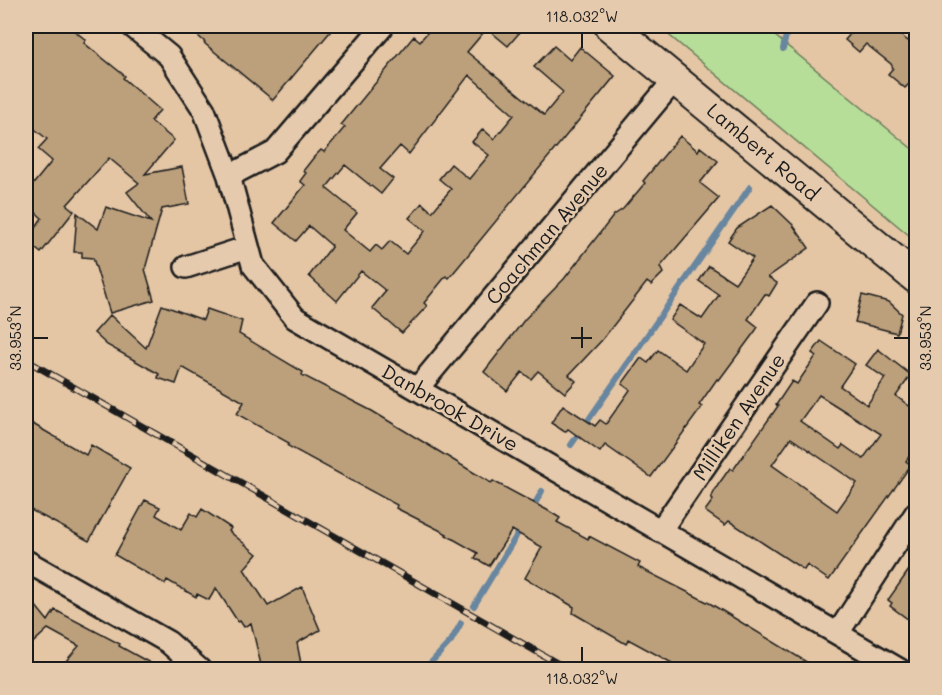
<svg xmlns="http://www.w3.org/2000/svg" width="942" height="695" viewBox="0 0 942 695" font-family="Mali,sans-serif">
  <rect width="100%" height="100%" fill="#e4c6a5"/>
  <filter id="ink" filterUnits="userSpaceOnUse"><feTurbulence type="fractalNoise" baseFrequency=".0167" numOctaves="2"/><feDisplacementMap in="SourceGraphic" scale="12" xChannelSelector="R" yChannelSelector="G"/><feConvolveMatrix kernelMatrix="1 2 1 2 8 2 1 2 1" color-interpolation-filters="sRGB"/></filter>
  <g filter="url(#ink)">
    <path fill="#b7de99" stroke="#6a7d5a" stroke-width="1.5" d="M658,26H763L916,152V241Z"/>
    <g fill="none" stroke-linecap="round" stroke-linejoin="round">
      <path stroke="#67869f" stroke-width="6" d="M783,49L788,26
        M571,445L750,187
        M532,509L542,491
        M474,606L521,528
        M424,670L451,641L461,623"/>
    </g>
    <path fill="#bca07c" stroke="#1c1c1c" stroke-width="1.5" fill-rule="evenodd" d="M26,26H68L86,40L84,43L125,76L123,78L160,110L151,121L174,140L145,174L182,167L189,204L162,209L145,269L154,300L110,313L93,258L82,257V252H74L77,213L98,229L106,207L151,222L127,192L139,183L109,158L67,205L74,211L41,253L26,241L42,218L32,209L34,207L26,199V193L52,161L38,149L47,139L26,122Z
      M186,26H335L273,100L204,43L205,42Z
      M433,26H474L483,33L467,52L544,115L563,92L534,67L554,46L570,60L580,47L615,76L459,266L449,278L446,276L424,303L427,306L402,333L372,308L386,291L361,271L337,301L309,276L332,246L309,226L296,241L274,223L305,185L300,181L306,173L303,171L314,157L321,150L324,152L345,127L341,125L414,36L420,41ZM469,75L514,115L494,139L483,129L472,142L489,155L469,179L451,164L439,179L451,189L432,212L422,203L409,218L425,231L406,254L390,241L382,250L376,245L370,252L343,230L357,213L326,188L345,165L381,194L393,179L380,169L400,146L409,154Z
      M484,26H525L508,46Z
      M857,26H889L908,41L916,31V87L910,83L905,88L888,74L893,68L891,64L866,44L859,52L845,40Z
      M680,136L698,151L700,147L718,161L700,183L719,198L660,267L663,273L651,285L647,282L602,340L569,375L576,381L565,393L538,371L531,379L522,372L507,391L484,372L525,319L564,279L614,215L623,209L645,183L643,181Z
      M772,205L793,225L809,248L768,277L777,283L769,296L765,294L748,319L758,327L756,330L719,380L717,379L699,405L702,407L651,477L605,445L600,452L568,429L565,432L551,423L563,405L595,426L600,420L606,424L630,390L622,384L641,358L648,363L658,350L686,370L704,344L670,320L680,305L702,319L719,295L699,281L709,266L735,283L753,258L728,241L737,228Z
      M862,295L889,302L902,314L897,333L855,322Z
      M162,305L203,320L207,309L242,321L239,334L303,372L302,375L372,411L491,483L493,481L547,510L560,518L557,522L588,539L589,536L640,563L638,567L711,604L818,669H683L628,639L626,644L573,613L574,607L525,578L542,547L512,530L489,566L475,558L478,553L446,535L447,534L396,508L397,505L288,446L289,443L237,414L244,402L182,367L176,384L158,378L159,374L107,345L94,333L110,315L146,348Z
      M821,341L855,364L840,386L867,405L885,378L866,365L878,349L893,361L911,375L896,396L916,411V446L906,461L911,465L829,580L807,565L804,570L729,521L725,525L705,511L713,500L711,498L718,485L730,468L733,470L778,406L776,405L792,381L797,384L816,356L812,353ZM819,395L881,434L863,459L843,445L840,449L800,421ZM791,438L857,483L837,511L772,465Z
      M26,420L86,455L91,445L130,468L89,541L27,508Z
      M145,500L160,507L156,515L181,530L191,513L197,517L202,509L231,528L229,531L257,554L244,569L268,606L302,587L320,630L297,643L302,669H262L251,623L244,627L240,621L238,622L216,588L209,600L197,594L196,597L167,580L165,584L115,555Z
      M916,560V625L890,606L892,603L888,600Z
      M26,594L48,621L55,610L120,644L119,646L161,669H59L79,646L48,629L26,649Z"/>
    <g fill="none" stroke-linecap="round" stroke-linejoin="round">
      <g stroke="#1c1c1c" stroke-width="26">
        <path id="minor" d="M132,26L169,56L204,110L229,176L253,265L295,318L900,670
          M229,176L275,152L383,26
          M186,267L248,247
          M417,389L676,78
          M660,531L817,303
          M26,561L168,642L200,670
          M838,633L916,513"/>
      </g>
      <g stroke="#1c1c1c" stroke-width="34">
        <path id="secondary" d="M610,26L916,278"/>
      </g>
      <use href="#minor" stroke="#e6caad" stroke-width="21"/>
      <use href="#secondary" stroke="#e6caad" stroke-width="30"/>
      <g stroke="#1c1c1c" stroke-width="7">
        <path id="rail" d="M26,360L569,670"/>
      </g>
      <use href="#rail" stroke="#e6caad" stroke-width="4.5" stroke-dasharray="14" stroke-linecap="butt"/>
    </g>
  </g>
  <path fill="none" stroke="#1c1c1c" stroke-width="2" d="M582,33V48M582,327V348M33,338H48M571,338H592M894,338H909M582,647V662"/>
  <g text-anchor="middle" stroke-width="5" stroke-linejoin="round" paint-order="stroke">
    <g font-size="20" fill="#1c1c1c" stroke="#e6caad">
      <text transform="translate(763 152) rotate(40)" y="7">Lambert Road</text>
      <text transform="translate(547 234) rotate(-50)" y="7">Coachman Avenue</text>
      <text transform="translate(450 408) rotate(30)" y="7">Danbrook Drive</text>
      <text transform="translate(739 417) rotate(-56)" y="7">Milliken Avenue</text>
    </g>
  </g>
  <rect width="942" height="695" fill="none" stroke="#e6caad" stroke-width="66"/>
  <rect x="33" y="33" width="876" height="629" fill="none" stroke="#1c1c1c" stroke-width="2"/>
  <g font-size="15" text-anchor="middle" fill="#1c1c1c">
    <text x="582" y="22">118.032°W</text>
    <text transform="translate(16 338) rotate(-90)" y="5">33.953°N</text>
    <text transform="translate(926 338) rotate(-90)" y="5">33.953°N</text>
    <text x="582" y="684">118.032°W</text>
  </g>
</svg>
